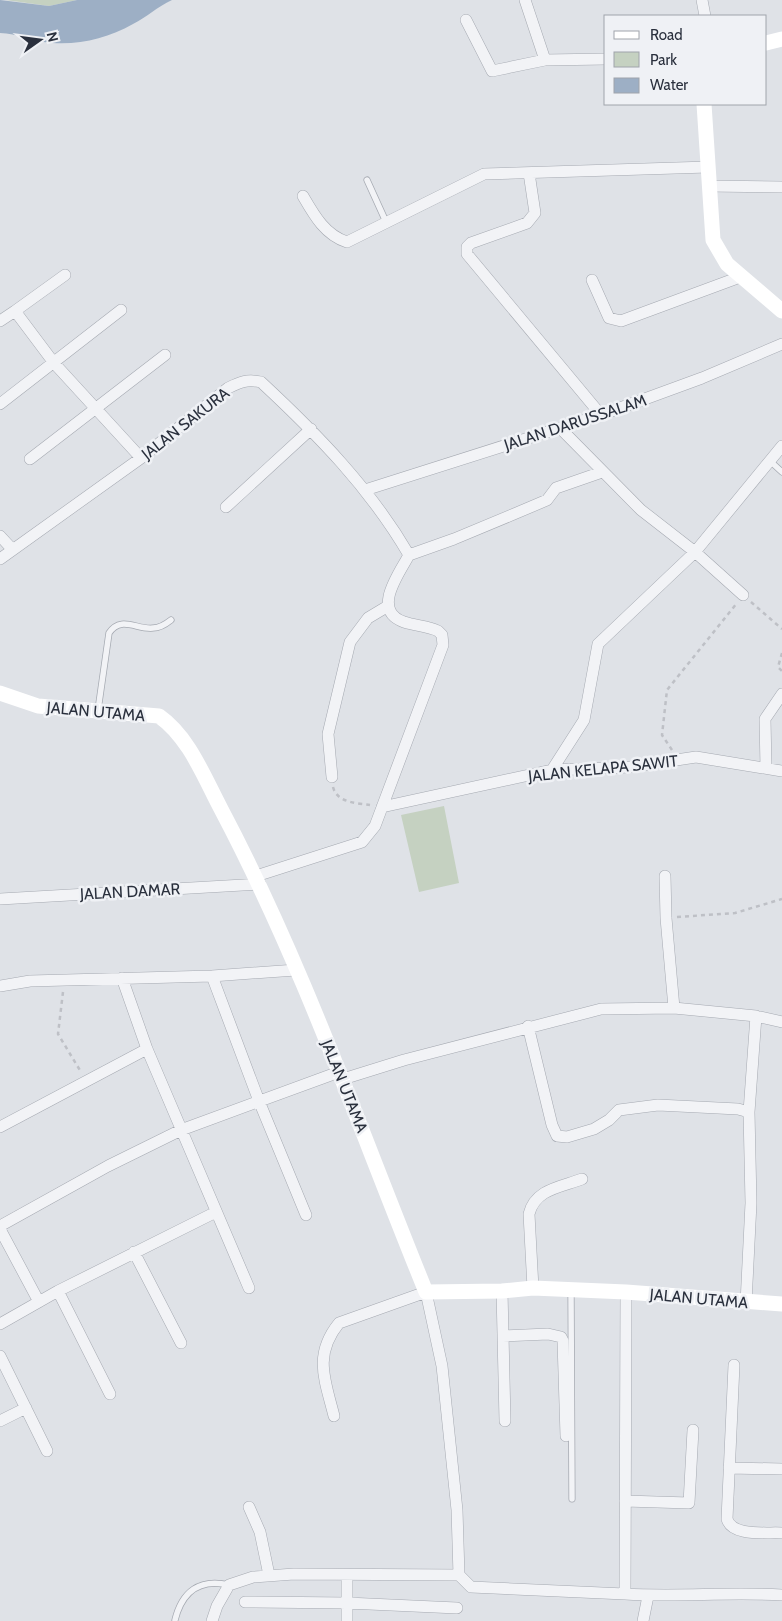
<svg xmlns="http://www.w3.org/2000/svg" width="782" height="1621" viewBox="0 0 782 1621" font-family="Cabin,sans-serif">
  <rect width="100%" height="100%" fill="#dfe2e7"/>
  <path fill="#c5d1c1" d="M6,0H77L49,6Z
    M444,806L459,883L419,892L401,815Z"/>
  <path fill="#9dafc5" d="M0,0L49,6L77,0H172C157,7 147,17 133,24C108,38 81,45 52,43C34,42 17,33 0,33Z"/>
  <g fill="none" stroke-linecap="round" stroke-linejoin="round">
    <g stroke="#a5a9b1" stroke-width="7">
      <path id="lane" d="M367,180L387,224
        M770,461L782,472
        M98,710L109,633C121,615 137,630 153,628C160,628 166,624 171,620
        M571,1292L572,1499
        M175,1620C182,1592 199,1578 229,1585"/>
    </g>
    <g stroke="#a5a9b1" stroke-width="12">
      <path id="street" d="M525,0L545,60
        M702,0L705,16
        M466,20L492,71L545,60L606,59
        M529,173L535,213L527,223L471,243L467,247V254L601,415
        M709,186L782,187
        M303,196C314,215 325,235 347,242L484,174L708,167
        M65,275L15,311L54,363L141,458
        M592,280L609,318L621,321L740,277
        M0,321L15,311
        M0,404L121,310
        M560,428L641,510L695,552L743,595
        M30,459L165,355
        M365,490L601,415L702,378L782,344
        M226,507L311,429
        M0,536L12,549
        M0,559L141,458L228,388C240,382 247,379 261,382C317,434 370,488 409,555
        M766,767L765,719L782,694
        M552,770L584,720L598,644L695,552L782,446
        M332,777L328,734L350,642L368,618L388,606
        M382,807L552,770L630,767L696,757L782,771
        M256,876L362,842L375,826L443,645L442,635L438,631C428,626 416,626 404,622C371,610 399,574 409,555L454,539L514,514L547,500L556,488L602,472
        M665,876L666,918L674,1008
        M0,899L260,884
        M212,976L259,1101L306,1215
        M122,978L147,1049L249,1288
        M0,986L30,981L212,976L296,970
        M528,1026L552,1125L557,1136L567,1137L594,1129L609,1120L619,1110L658,1105L738,1109L749,1112
        M343,1079L404,1060L601,1009L674,1008L756,1016L782,1022
        M0,1127L147,1049
        M0,1226L108,1166L181,1130L339,1072
        M0,1229L39,1302
        M134,1252L181,1343
        M533,1288L529,1214C535,1189 561,1187 582,1179
        M58,1291L110,1394
        M502,1291L505,1421
        M746,1303L751,1203L749,1112L756,1016
        M0,1324L58,1291L216,1212
        M503,1336L548,1334L561,1337L563,1341L566,1436
        M0,1356L47,1451
        M734,1365L727,1519C732,1537 767,1532 782,1533
        M334,1416C325,1380 313,1355 339,1323L426,1292L442,1366L457,1510L459,1575L471,1587L625,1594L626,1292
        M0,1421L26,1408
        M729,1468L782,1469
        M625,1501L689,1503L693,1430
        M249,1507L260,1532L269,1575
        M625,1594C677,1597 730,1592 782,1595
        M245,1602L347,1603L457,1608
        M212,1621L217,1606L229,1585L253,1577L294,1574L459,1575
        M347,1621V1575
        M643,1621L648,1596"/>
    </g>
    <path stroke="#bec0c6" stroke-width="2.5" stroke-dasharray="4 4" stroke-linecap="butt" d="M751,602L782,629
      M782,653L778,667L782,671
      M672,750L662,735L667,690L737,603
      M333,787C337,803 357,803 370,805
      M677,917L735,913L782,899
      M63,992L58,1034L81,1072"/>
    <use href="#lane" stroke="#f2f3f6" stroke-width="5.5"/>
    <use href="#street" stroke="#f2f3f6" stroke-width="11"/>
    <path stroke="#fff" stroke-width="15" d="M766,43L782,39
      M704,104L713,240L727,264L782,311
      M0,693L38,706L159,716C189,737 204,777 221,809C303,964 360,1130 426,1292L502,1291L533,1288L626,1292L782,1304"/>
  </g>
  <g text-anchor="middle" stroke-width="5" stroke-linejoin="round" paint-order="stroke">
    <g font-size="16" fill="#2a303d" stroke="#eff1f5">
      <text transform="translate(575 422) rotate(-18)" y="6">JALAN DARUSSALAM</text>
      <text transform="translate(185 423) rotate(-38)" y="6">JALAN SAKURA</text>
      <text transform="translate(96 711) rotate(5)" y="6">JALAN UTAMA</text>
      <text transform="translate(603 768) rotate(-6)" y="6">JALAN KELAPA SAWIT</text>
      <text transform="translate(130 891) rotate(-3)" y="6">JALAN DAMAR</text>
      <text transform="translate(345 1086) rotate(68)" y="6">JALAN UTAMA</text>
      <text transform="translate(699 1298) rotate(5)" y="6">JALAN UTAMA</text>
    </g>
  </g>
  <rect x="604" y="15" width="162" height="90" fill="#eff1f5" stroke="#a0a4ab"/>
  <rect x="614" y="31" width="25" height="8" fill="#ffffff" stroke="#a0a4ab"/>
  <text x="650" y="40" font-size="15" fill="#2a303d">Road</text>
  <rect x="614" y="52" width="25" height="15" fill="#c5d1c1" stroke="#a0a4ab"/>
  <text x="650" y="65" font-size="15" fill="#2a303d">Park</text>
  <rect x="614" y="78" width="25" height="15" fill="#9dafc5" stroke="#a0a4ab"/>
  <text x="650" y="90" font-size="15" fill="#2a303d">Water</text>
  <g transform="translate(40 40) rotate(76)" stroke="#eff1f5" stroke-width="4" paint-order="stroke">
  <path d="M0-4L9 19L0 12L-9 19Z" fill="#2a303d"/>
  <text y="-8" font-size="14" font-weight="bold" text-anchor="middle" fill="#2a303d">N</text>
  </g>
</svg>
